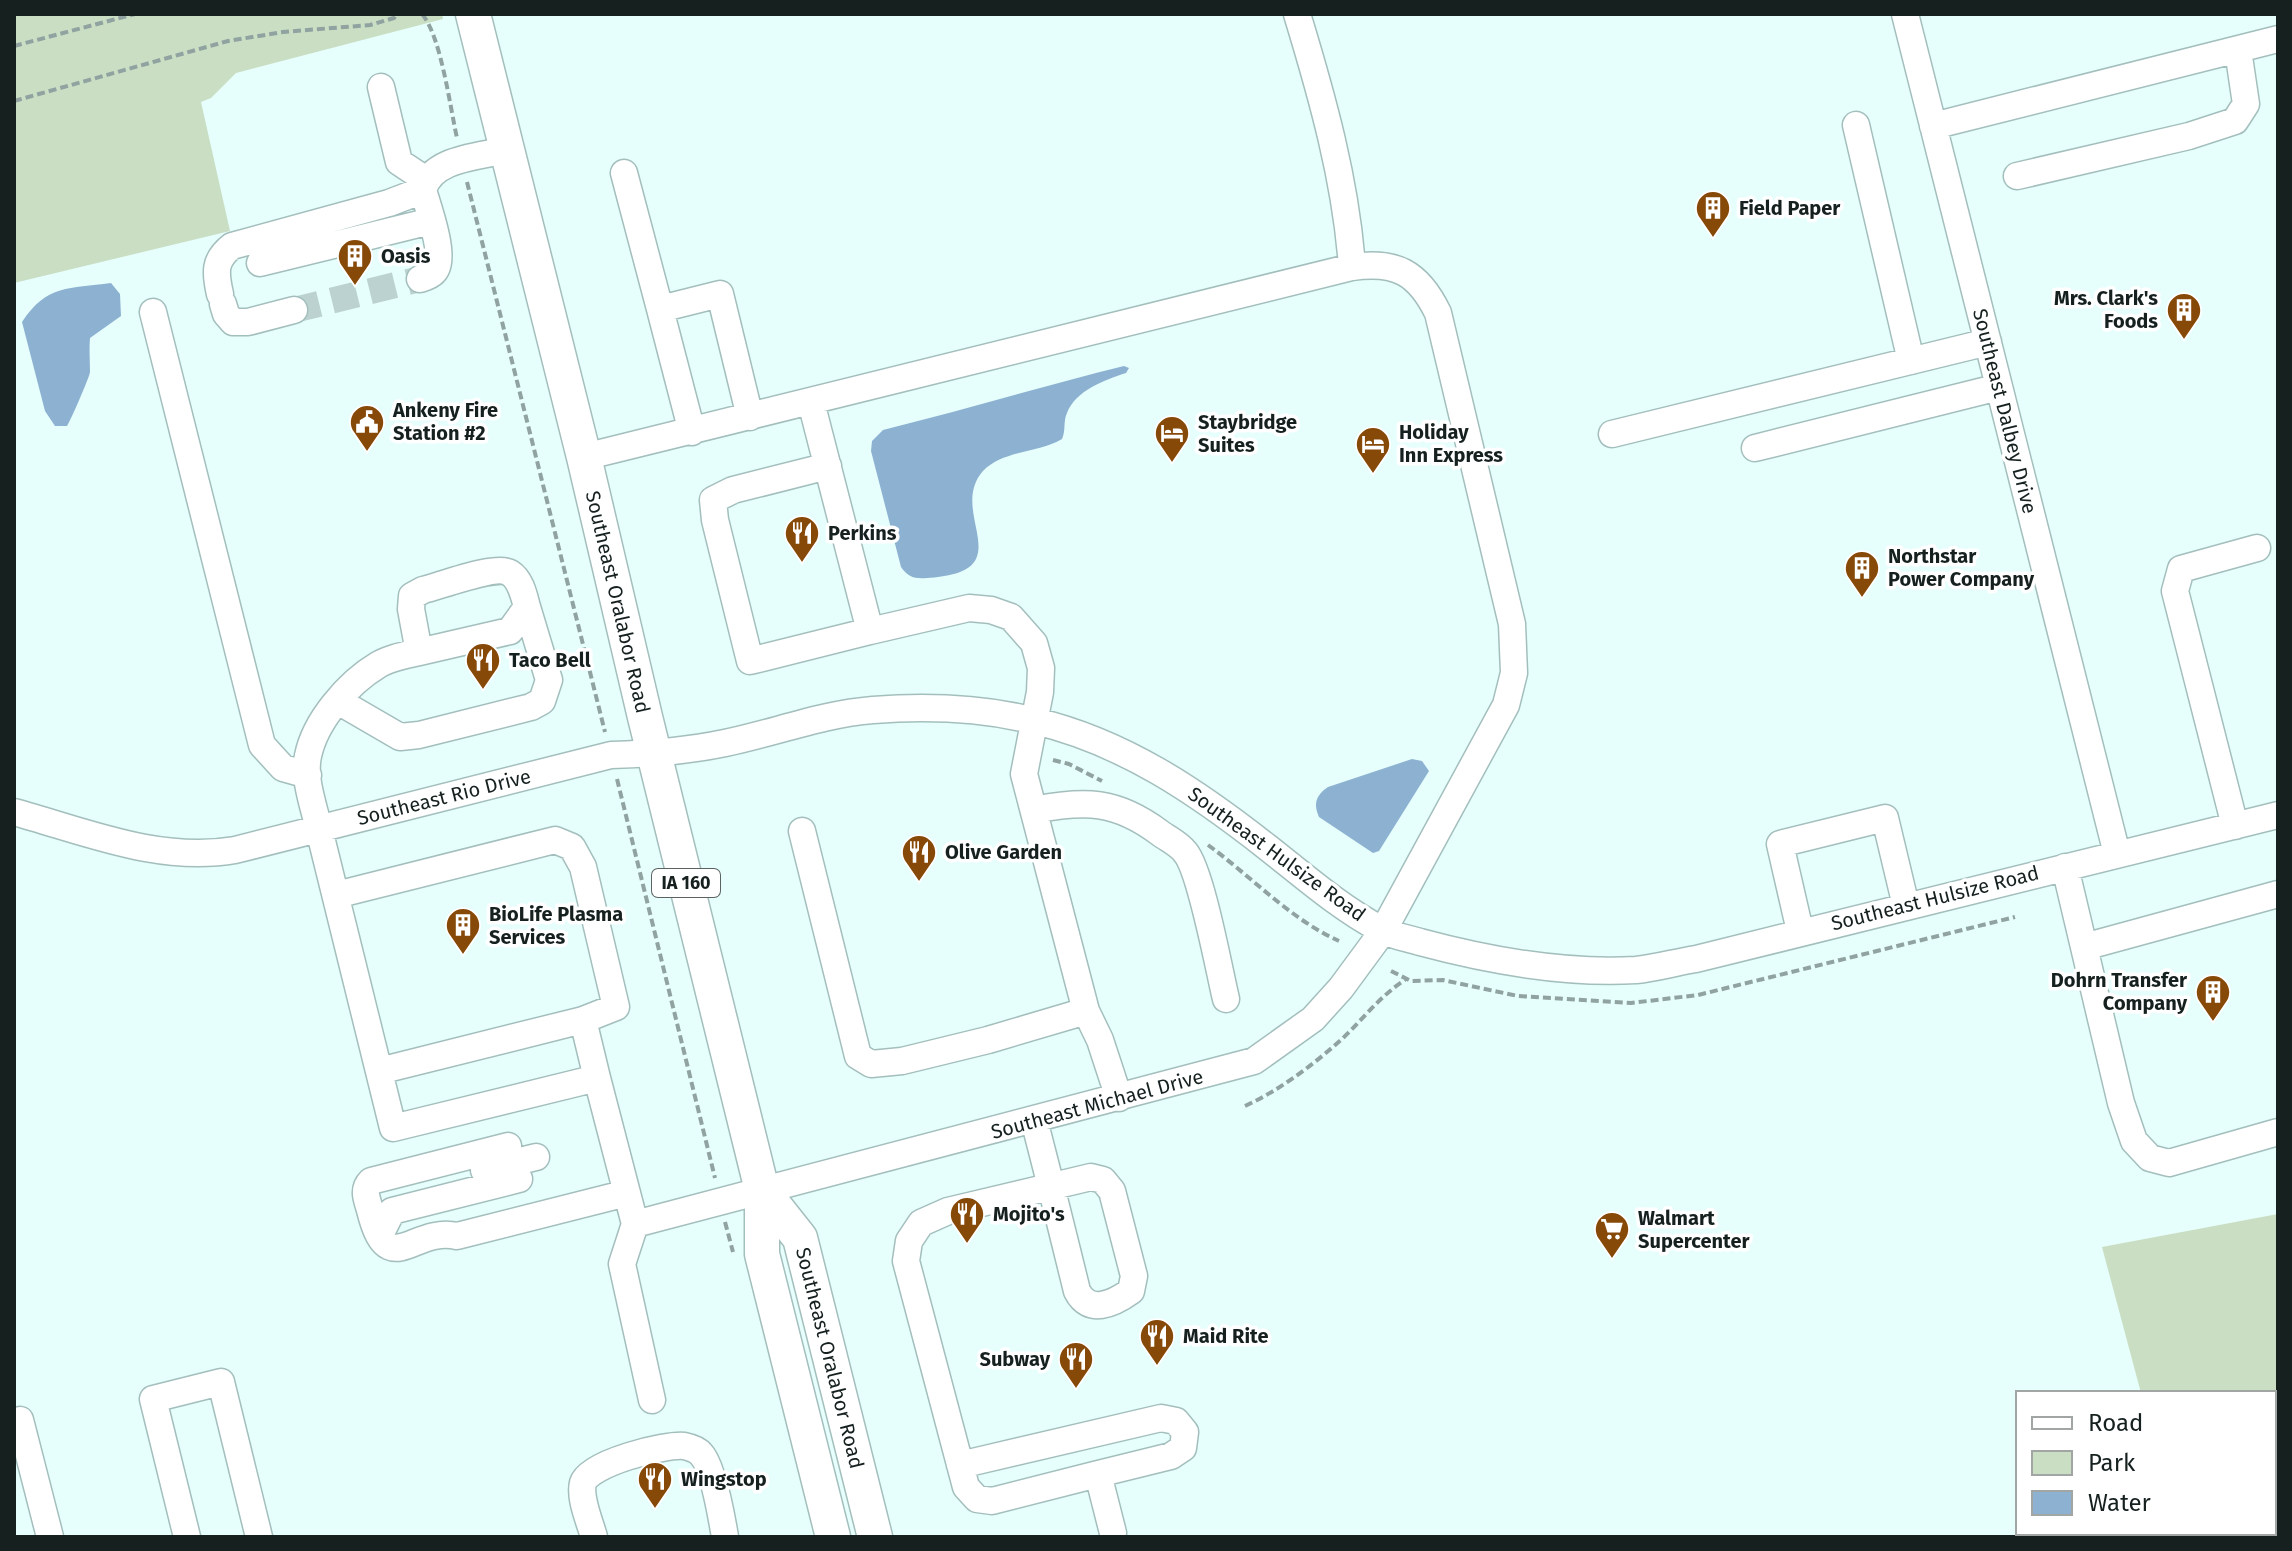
<svg xmlns="http://www.w3.org/2000/svg" width="2292" height="1551" viewBox="0 0 2292 1551" font-family="'Fira Sans',sans-serif">
  <rect width="100%" height="100%" fill="#e6fefc"/>
  <path fill="#c9dec3" d="M14,14H442L443,19L236,73L211,98L201,102L230,231L14,283Z
    M2278,1214V1507L2274,1508V1393H2141L2102,1247Z"/>
  <path fill="#8db2d1" d="M111,283L120,294L121,316L90,338C89,350 90,360 90,372C90,376 70,422 67,426H55L45,411L22,322C47,284 69,289 111,283Z
    M1124,366L1129,368L1126,373C1105,380 1076,390 1067,413C1063,422 1066,430 1062,439C1039,453 1003,450 983,471C946,513 1025,572 927,578C914,579 908,577 901,567L871,451L872,441L883,430C964,410 1043,386 1124,366Z
    M1412,759L1422,761L1429,771L1379,851L1373,853L1319,817C1313,804 1316,795 1328,787Z"/>
  <g fill="none" stroke-linecap="round" stroke-linejoin="round">
    <path stroke="#bcd2d0" stroke-width="26" stroke-dasharray="26 13" stroke-linecap="butt" d="M294,310L420,279"/>
    <g stroke="#a3bfbd" stroke-width="29">
      <path id="minor" d="M1297,14C1322,96 1346,181 1352,267
        M1905,14L2117,854
        M381,87L399,162L426,180
        M1856,125L1911,361
        M1933,126L2278,39
        M624,173L660,309
        M2017,176L2189,136L2235,121L2246,104L2238,50
        M260,263L431,221
        M420,279C426,277 433,275 436,269C445,254 428,207 423,190C432,158 478,157 506,150
        M220,294C215,272 214,260 232,246L389,203L423,190
        M223,304L226,314L233,322H248L294,310
        M153,312L262,745L283,768L308,775
        M811,402L870,631L969,608L991,610L1011,617L1034,643L1041,668L1040,692L1024,774L1086,1011L1100,1040L1119,1098
        M692,432L660,309L720,294L750,417
        M1612,434L1988,342
        M1755,448L1999,387
        M584,457L1352,267C1396,261 1418,272 1438,313L1512,624L1514,673L1506,705L1383,931L1341,988L1313,1019L1254,1061L635,1224L597,1078
        M828,466L733,490L713,500L715,520L750,661L870,631
        M338,701L400,737L419,735L531,707L542,701L549,680L527,607
        M1034,810C1085,800 1116,800 1160,833C1168,839 1179,844 1185,852C1201,870 1219,970 1226,999
        M14,812C87,832 159,863 235,850L611,755C649,754 687,751 725,743C774,733 822,714 873,710C926,706 983,708 1035,721C1124,742 1197,792 1267,847C1304,876 1339,907 1380,929C1392,936 1407,938 1420,942C1487,960 1567,974 1636,970C1656,968 1676,962 1696,959L2278,815
        M2235,826L2175,591L2181,569L2257,548
        M802,831L858,1056L871,1064L902,1061L988,1040L1086,1011
        M2065,867L2121,1103L2134,1141L2150,1158L2169,1163L2278,1132
        M336,895L555,840L572,847L583,867L616,1007L583,1020L597,1078L393,1128L319,829C314,807 303,778 308,756C315,721 348,683 378,665C389,658 406,655 419,652L411,609L412,596L423,590C440,586 497,564 510,573C521,580 524,596 527,607L510,631L419,652
        M1800,931L1780,844L1885,818L1906,906
        M2084,947L2278,894
        M379,1071L583,1020
        M1034,1120C1049,1177 1063,1234 1077,1291C1089,1315 1113,1304 1131,1291L1134,1276L1112,1191L1103,1180L1091,1177L948,1211L921,1223L909,1241L906,1261L966,1487L977,1499L992,1501L1098,1474L1113,1533
        M508,1146L371,1181C362,1190 367,1199 370,1210C388,1283 412,1226 457,1236L627,1193
        M484,1170L536,1157
        M635,1224L622,1264L652,1400
        M384,1227L392,1211L519,1179
        M14,1422L20,1420L50,1537
        M960,1465L1161,1418L1176,1421L1185,1432L1183,1448L1171,1456L1098,1474
        M187,1537L153,1399L221,1382L259,1537
        M594,1537C590,1522 579,1498 583,1483C589,1463 665,1444 684,1446C689,1447 698,1450 701,1454C713,1466 722,1519 725,1537"/>
    </g>
    <g stroke="#a3bfbd" stroke-width="37">
      <path id="major" d="M473,14L584,457L645,717L762,1190V1254L833,1537
        M762,1190L800,1238L875,1537"/>
    </g>
    <path stroke="#90a3a1" stroke-width="4" stroke-dasharray="8 4" stroke-linecap="butt" d="M422,14C441,36 450,107 457,138
      M14,46L135,14
      M14,101L228,41L283,32L370,25L394,18L397,14
      M467,182L605,732
      M1053,760L1069,764L1102,781
      M617,779L715,1178
      M1208,845C1252,877 1290,919 1339,941
      M1391,971L1411,981L1443,980L1518,996L1631,1003L1698,995L2015,917
      M1245,1106C1280,1090 1313,1065 1342,1039C1363,1019 1380,996 1405,980
      M725,1222L733,1252"/>
    <use href="#minor" stroke="#fff" stroke-width="26"/>
    <use href="#major" stroke="#fff" stroke-width="34"/>
  </g>
  <defs>
    <g id="building-pin" transform="scale(1.8)"><path d="M0 17L-7.5 6A9.5 9.5 0 1 1 7.5 6Z" fill="#864908" stroke="#fff"/><path d="M-4-6H4V6H1V3H-1V6H-4ZM-2.5-4.3h1.7v1.8h-1.7ZM.8-4.3h1.7v1.8H.8ZM-2.5-1h1.7V.8h-1.7ZM.8-1h1.7V.8H.8Z" fill="#fff"/></g>
    <g id="civic-pin" transform="scale(1.8)"><path d="M0 17L-7.5 6A9.5 9.5 0 1 1 7.5 6Z" fill="#864908" stroke="#fff"/><path d="M-.6-6.5H3V-4.5H.6V-3L4-1V1h2V6H-6V1h2V-1L-.6-3ZM-1.2 2.5V6h2.4V2.5Z" fill="#fff"/></g>
    <g id="hotel-pin" transform="scale(1.8)"><path d="M0 17L-7.5 6A9.5 9.5 0 1 1 7.5 6Z" fill="#864908" stroke="#fff"/><path d="M-6-4.5h1.5V1H6V5H4.5V3h-9V5H-6ZM-4 0a1.8 1.8 0 1 1 3.6 0ZM.5 0V-2.5h3Q6-2.5 6 0Z" fill="#fff"/></g>
    <g id="restaurant-pin" transform="scale(1.8)"><path d="M0 17L-7.5 6A9.5 9.5 0 1 1 7.5 6Z" fill="#864908" stroke="#fff"/><path d="M-5-6h1v4h1v-4h1v4h1v-4h1v5L-1.5 .5V6h-2V.5L-5-1ZM5-6V6H3V1.5H1.5Q1.5-4 5-6Z" fill="#fff"/></g>
    <g id="supermarket-pin" transform="scale(1.8)"><path d="M0 17L-7.5 6A9.5 9.5 0 1 1 7.5 6Z" fill="#864908" stroke="#fff"/><path d="M-6-5.5h2.5l.6 2H6L4.5 2H-2.5L-4.4-4H-6ZM-1.5 3.2a1.3 1.3 0 1 0 .1 0ZM3 3.2a1.3 1.3 0 1 0 .1 0Z" fill="#fff"/></g>
  </defs>
  <g fill-rule="evenodd">
    <use href="#building-pin" x="1713" y="208"/>
    <use href="#building-pin" x="355" y="256"/>
    <use href="#building-pin" x="2184" y="310"/>
    <use href="#civic-pin" x="367" y="422"/>
    <use href="#hotel-pin" x="1172" y="433"/>
    <use href="#hotel-pin" x="1373" y="444"/>
    <use href="#restaurant-pin" x="802" y="533"/>
    <use href="#building-pin" x="1862" y="568"/>
    <use href="#restaurant-pin" x="483" y="660"/>
    <use href="#restaurant-pin" x="919" y="852"/>
    <use href="#building-pin" x="463" y="925"/>
    <use href="#building-pin" x="2213" y="992"/>
    <use href="#restaurant-pin" x="967" y="1214"/>
    <use href="#supermarket-pin" x="1612" y="1229"/>
    <use href="#restaurant-pin" x="1157" y="1336"/>
    <use href="#restaurant-pin" x="1076" y="1359"/>
    <use href="#restaurant-pin" x="655" y="1479"/>
  </g>
  <g text-anchor="middle" stroke-width="7" stroke-linejoin="round" paint-order="stroke">
    <rect fill="#fff" stroke="#5b6362" stroke-width="2" x="652" y="869" width="68" height="28" rx="6"/>
    <g font-size="18" font-weight="bold" fill="#15201f">
      <text x="686" y="889">IA 160</text>
    </g>
    <g font-size="20" font-weight="bold" fill="#15201f" stroke="#fff" text-anchor="start">
      <text x="1739" y="215">Field Paper</text>
      <text x="381" y="263">Oasis</text>
      <text x="2158" y="305" text-anchor="end">Mrs. Clark's<tspan x="2158" dy="23">Foods</tspan></text>
      <text x="393" y="417">Ankeny Fire<tspan x="393" dy="23">Station #2</tspan></text>
      <text x="1198" y="429">Staybridge<tspan x="1198" dy="23">Suites</tspan></text>
      <text x="1399" y="439">Holiday<tspan x="1399" dy="23">Inn Express</tspan></text>
      <text x="828" y="540">Perkins</text>
      <text x="1888" y="563">Northstar<tspan x="1888" dy="23">Power Company</tspan></text>
      <text x="509" y="667">Taco Bell</text>
      <text x="945" y="859">Olive Garden</text>
      <text x="489" y="921">BioLife Plasma<tspan x="489" dy="23">Services</tspan></text>
      <text x="2187" y="987" text-anchor="end">Dohrn Transfer<tspan x="2187" dy="23">Company</tspan></text>
      <text x="993" y="1221">Mojito's</text>
      <text x="1638" y="1225">Walmart<tspan x="1638" dy="23">Supercenter</tspan></text>
      <text x="1183" y="1343">Maid Rite</text>
      <text x="1050" y="1366" text-anchor="end">Subway</text>
      <text x="681" y="1486">Wingstop</text>
    </g>
    <g font-size="20" fill="#15201f" stroke="#fff">
      <text transform="translate(2005 411) rotate(76)" y="7">Southeast Dalbey Drive</text>
      <text transform="translate(618 602) rotate(77)" y="7">Southeast Oralabor Road</text>
      <text transform="translate(444 797) rotate(-14)" y="7">Southeast Rio Drive</text>
      <text transform="translate(1277 854) rotate(36)" y="7">Southeast Hulsize Road</text>
      <text transform="translate(1935 898) rotate(-14)" y="7">Southeast Hulsize Road</text>
      <text transform="translate(1097 1104) rotate(-15)" y="7">Southeast Michael Drive</text>
      <text transform="translate(830 1358) rotate(76)" y="7">Southeast Oralabor Road</text>
    </g>
  </g>
  <rect width="2292" height="1551" fill="none" stroke="#15201f" stroke-width="32"/>
  <rect x="2016" y="1391" width="260" height="144" fill="#ffffff" stroke="#a1a6a5" stroke-width="2"/>
  <rect x="2032" y="1417" width="40" height="12" fill="#ffffff" stroke="#a1a6a5" stroke-width="2"/>
  <text x="2088" y="1431" font-size="24" fill="#15201f">Road</text>
  <rect x="2032" y="1451" width="40" height="24" fill="#c9dec3" stroke="#a1a6a5" stroke-width="2"/>
  <text x="2088" y="1471" font-size="24" fill="#15201f">Park</text>
  <rect x="2032" y="1491" width="40" height="24" fill="#8db2d1" stroke="#a1a6a5" stroke-width="2"/>
  <text x="2088" y="1511" font-size="24" fill="#15201f">Water</text>
</svg>
